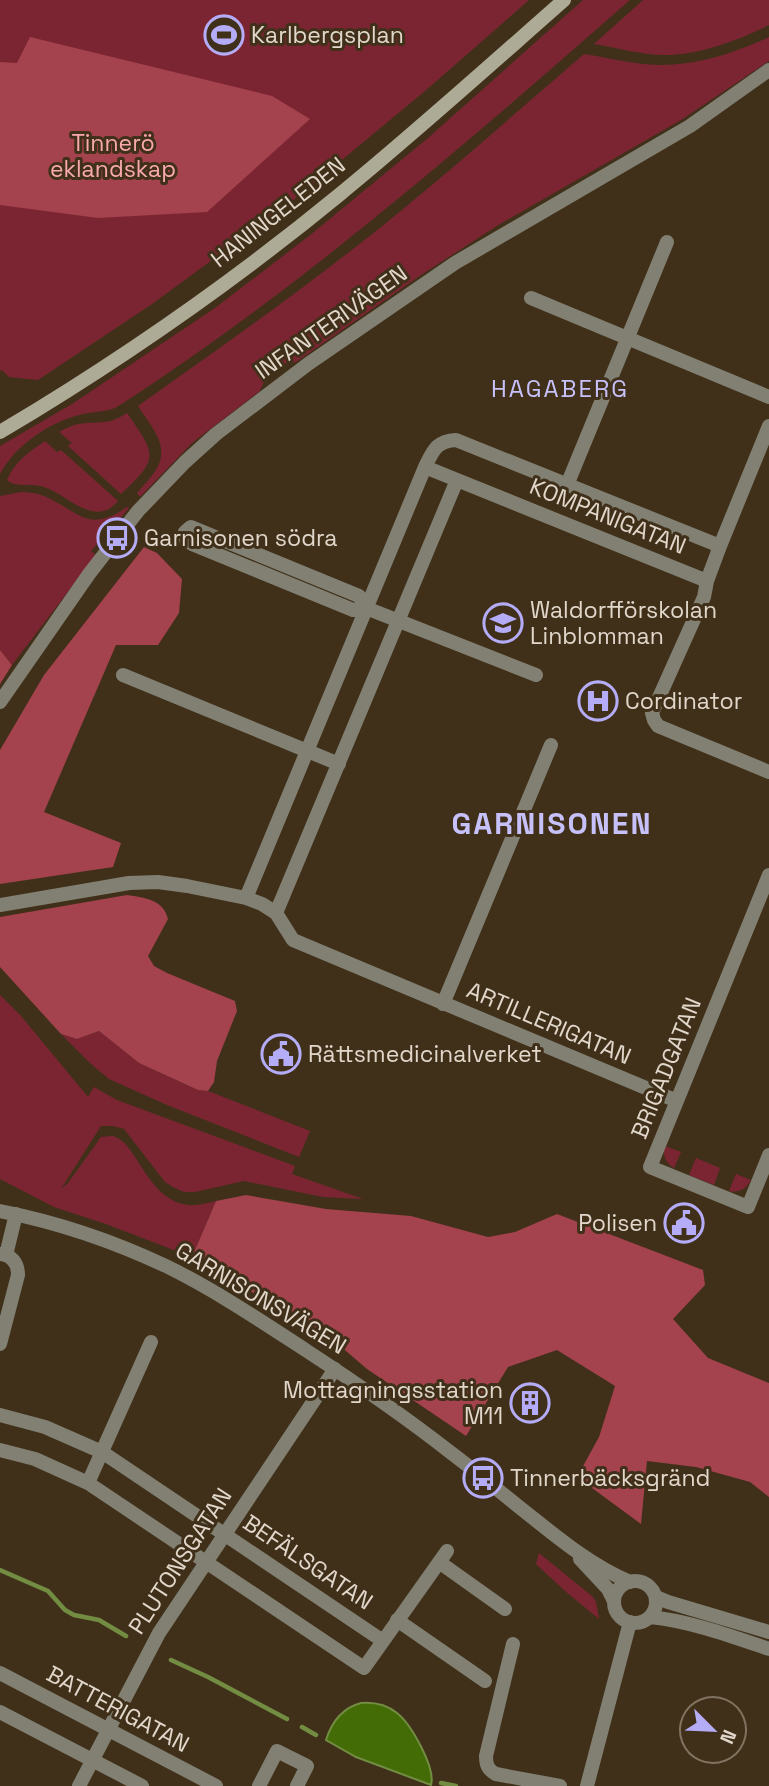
<svg xmlns="http://www.w3.org/2000/svg" width="769" height="1786" viewBox="0 0 769 1786" font-family="'Space Grotesk',sans-serif">
  <rect width="100%" height="100%" fill="#40301a"/>
  <path fill="#7c2532" d="M0,0H529L425,91L290,203L152,304L38,380L9,377L2,370L0,371Z
    M583,0H630C466,144 301,288 117,407C104,413 92,411 79,415C48,423 15,446 0,474V446L72,404L215,308L309,236L428,138Z
    M643,0H769V25C739,40 704,53 670,55C645,56 619,48 594,44Z
    M769,37V61L681,120L495,227L418,277L296,362C275,364 267,372 260,391L192,443L140,497L137,493C144,485 153,476 158,466C169,444 150,425 138,406C207,357 277,308 344,256C427,192 505,122 584,54C604,57 624,62 643,64C686,69 731,55 769,37Z
    M127,413C155,454 161,457 121,494L68,446L72,443L59,432C82,419 89,425 111,421C117,419 122,416 127,413Z
    M45,441L57,452L61,450L118,501C95,529 67,494 44,487C33,483 15,488 7,480C15,461 29,452 45,441Z
    M21,492C29,492 36,493 44,496C78,510 87,535 127,507L129,508L91,551L96,555L12,665L0,650V496Z
    M0,995L21,1016L88,1097L94,1087L117,1100L295,1166L292,1174L363,1199L323,1197L244,1181L195,1192H184L173,1187L165,1182L124,1129L113,1126H101L61,1189L68,1183L101,1137C102,1137 111,1136 112,1136C137,1140 146,1200 188,1205C197,1206 208,1203 216,1201L192,1257L106,1224L54,1207L0,1179Z
    M99,1031L139,1063L198,1090L208,1091L310,1131L299,1157L167,1105L109,1079L91,1064L61,1034L77,1039Z
    M665,1146L681,1152L674,1168C666,1163 662,1155 665,1146Z
    M696,1158L720,1168L714,1185L689,1175Z
    M736,1174L751,1180C746,1189 739,1193 729,1191Z
    M539,1553L593,1597L596,1602L599,1619L565,1591L536,1564Z"/>
  <path fill="#a4424d" d="M30,37L272,96L310,119L207,212L98,218L0,205V62L17,63Z
    M144,547L157,553L182,579L179,613L158,645H116L44,812L121,843L113,867L0,884V750L44,675Z
    M0,650L12,665L0,684Z
    M127,895C145,898 163,899 168,919L148,956L154,966L167,973L235,1001L237,1011L217,1061L214,1082L208,1091L198,1090L139,1063L99,1031L77,1039L61,1034L0,967V917Z
    M246,1195L326,1209L411,1216L488,1237L515,1232L557,1214L703,1270L705,1285L673,1319L708,1358L769,1383V1497L750,1482L696,1467L647,1461L641,1524L577,1477L599,1437L615,1386L557,1350L508,1367L466,1436L367,1369L332,1339L192,1257L216,1201Z"/>
  <path fill="#436c07" stroke="#728c42" stroke-width="2" d="M361,1703C374,1702 387,1705 397,1713C411,1724 436,1768 431,1785L356,1757L326,1740C332,1721 342,1708 361,1703Z"/>
  <g fill="none" stroke-linecap="round" stroke-linejoin="round">
    <path stroke="#728c42" stroke-width="4.5" d="M0,1570L48,1591L65,1610L74,1615L99,1620L126,1636
      M171,1660L208,1677L287,1719
      M302,1727L316,1735
      M441,1783L456,1786"/>
    <path stroke="#818073" stroke-width="14" d="M531,298L769,397
      M769,426L720,546L707,581L704,597L652,713L654,720L658,726L769,772
      M425,467L457,480
      M567,485L667,242
      M191,527L359,596L366,608L353,610L192,544L186,540L185,532Z
      M366,608L536,675
      M123,675L339,764
      M769,875L650,1167L748,1207L769,1155
      M246,898L425,467C433,451 436,441 456,440L720,546
      M0,905L129,883L158,882L187,886L246,898L262,904L276,913L293,940L677,1101
      M276,913L457,480L707,581
      M443,1004L551,745
      M0,1254C12,1255 18,1263 18,1275L0,1344
      M6,1255L16,1214
      M0,1415L45,1427L102,1452L383,1641
      M0,1450L35,1459L88,1483L364,1668L447,1551
      M88,1483L151,1342
      M439,1562L505,1609
      M397,1620L485,1681
      M513,1644L486,1756C486,1765 488,1770 496,1774L560,1786
      M0,1673L216,1786
      M0,1712L142,1786
      M79,1786L159,1633L335,1369
      M259,1786L277,1751L307,1766L297,1786
      M587,1786L630,1622"/>
    <path stroke="#818073" stroke-width="14" d="M0,702L89,574L138,511L185,462L216,434L308,364L455,263L690,126L769,70
      M0,1211C57,1222 113,1241 166,1266C215,1290 261,1321 307,1351C356,1383 404,1416 450,1452C478,1473 505,1496 533,1518C563,1542 594,1567 630,1582
      M580,1559L608,1589L614,1601
      M614 1602a21 21 0 1 1 42 0a21 21 0 1 1-42 0Z
      M656,1597L668,1602L769,1632
      M650,1617C690,1621 731,1636 769,1649"/>
    <path stroke="#adab96" stroke-width="14" d="M0,432C118,362 233,282 339,195C416,132 489,66 564,0"/>
  </g>
  <defs>
    <g id="stadium-ring" transform="scale(2.0125)"><circle r="9.5" fill="#40301a" stroke="#b5acf8" stroke-width="1.5"/><path d="M0-5a6.5 5 0 1 0 0 10a6.5 5 0 1 0 0-10ZM-3.5-1.8h7v3.6h-7Z" fill="#b5acf8"/></g>
    <g id="bus-ring" transform="scale(2.0125)"><circle r="9.5" fill="#40301a" stroke="#b5acf8" stroke-width="1.5"/><path d="M-5-6H5V4H4V6H2V4H-2V6H-4V4H-5ZM-3.5-4V0h7V-4ZM-3.5 1.2v1.5H-2V1.2ZM2 1.2v1.5H3.5V1.2Z" fill="#b5acf8"/></g>
    <g id="school-ring" transform="scale(2.0125)"><circle r="9.5" fill="#40301a" stroke="#b5acf8" stroke-width="1.5"/><path d="M0-5L7-2L0 1L-7-2ZM-4 1L0 2.5L4 1V4Q0 6-4 4Z" fill="#b5acf8"/></g>
    <g id="hospital-ring" transform="scale(2.0125)"><circle r="9.5" fill="#40301a" stroke="#b5acf8" stroke-width="1.5"/><path d="M-5-5h3v3.5h4V-5h3V5h-3V1.5h-4V5h-3Z" fill="#b5acf8"/></g>
    <g id="civic-ring" transform="scale(2.0125)"><circle r="9.5" fill="#40301a" stroke="#b5acf8" stroke-width="1.5"/><path d="M-.6-6.5H3V-4.5H.6V-3L4-1V1h2V6H-6V1h2V-1L-.6-3ZM-1.2 2.5V6h2.4V2.5Z" fill="#b5acf8"/></g>
    <g id="building-ring" transform="scale(2.0125)"><circle r="9.5" fill="#40301a" stroke="#b5acf8" stroke-width="1.5"/><path d="M-4-6H4V6H1V3H-1V6H-4ZM-2.5-4.3h1.7v1.8h-1.7ZM.8-4.3h1.7v1.8H.8ZM-2.5-1h1.7V.8h-1.7ZM.8-1h1.7V.8H.8Z" fill="#b5acf8"/></g>
  </defs>
  <g fill-rule="evenodd">
    <use href="#stadium-ring" x="224" y="35"/>
    <use href="#bus-ring" x="117" y="538"/>
    <use href="#school-ring" x="503" y="623"/>
    <use href="#hospital-ring" x="598" y="701"/>
    <use href="#civic-ring" x="281" y="1054"/>
    <use href="#civic-ring" x="684" y="1223"/>
    <use href="#building-ring" x="530" y="1403"/>
    <use href="#bus-ring" x="483" y="1478"/>
  </g>
  <g text-anchor="middle" stroke-width="6" stroke-linejoin="round" paint-order="stroke">
    <g font-size="23" fill="#e1d7ca" stroke="#40301a" text-anchor="start">
      <text x="251" y="43">Karlbergsplan</text>
      <text x="144" y="546">Garnisonen södra</text>
      <text x="530" y="618">Waldorfförskolan<tspan x="530" dy="26">Linblomman</tspan></text>
      <text x="625" y="709">Cordinator</text>
      <text x="308" y="1062">Rättsmedicinalverket</text>
      <text x="657" y="1231" text-anchor="end">Polisen</text>
      <text x="503" y="1398" text-anchor="end">Mottagningsstation<tspan x="503" dy="26">M11</tspan></text>
      <text x="510" y="1486">Tinnerbäcksgränd</text>
    </g>
    <g font-size="23" fill="#faa9ae" stroke="#40301a">
      <text x="113" y="151">Tinnerö<tspan x="113" dy="26">eklandskap</tspan></text>
    </g>
    <g font-size="23" fill="#e1d7ca" stroke="#40301a">
      <text transform="translate(278 212) rotate(-38)" y="8">HANINGELEDEN</text>
      <text transform="translate(331 322) rotate(-35)" y="8">INFANTERIVÄGEN</text>
      <text transform="translate(608 516) rotate(22)" y="8">KOMPANIGATAN</text>
      <text transform="translate(549 1023) rotate(23)" y="8">ARTILLERIGATAN</text>
      <text transform="translate(666 1068) rotate(-68)" y="8">BRIGADGATAN</text>
      <text transform="translate(261 1298) rotate(31)" y="8">GARNISONSVÄGEN</text>
      <text transform="translate(180 1561) rotate(-57)" y="8">PLUTONSGATAN</text>
      <text transform="translate(308 1562) rotate(34)" y="8">BEFÄLSGATAN</text>
      <text transform="translate(118 1709) rotate(28)" y="8">BATTERIGATAN</text>
    </g>
    <g font-size="24" letter-spacing="2" fill="#c7c1fa" stroke="#40301a">
      <text x="560" y="397">HAGABERG</text>
    </g>
    <g font-size="30" font-weight="bold" letter-spacing="2" fill="#c7c1fa" stroke="#40301a">
      <text x="552" y="834">GARNISONEN</text>
    </g>
  </g>
  <g transform="translate(713 1730) rotate(114)"><circle r="33" fill="#40301a" stroke="#807360" stroke-width="2"/>
  <path d="M0-5L12 26L0 18L-12 26Z" fill="#b5acf8"/>
  <text y="-10" font-size="19" font-weight="bold" text-anchor="middle" fill="#e1d7ca">N</text>
  </g>
</svg>
